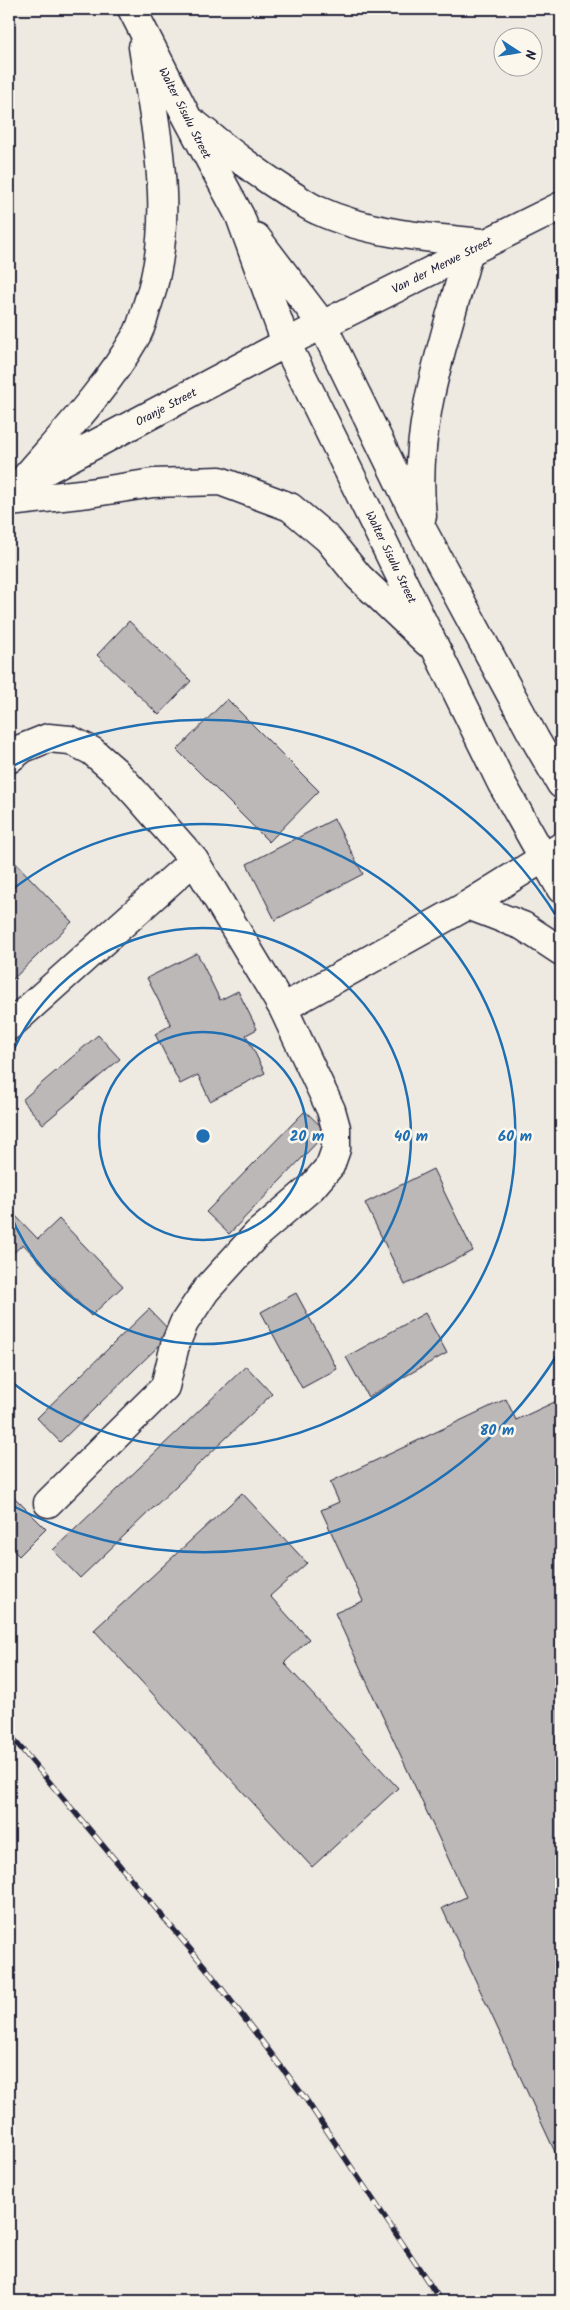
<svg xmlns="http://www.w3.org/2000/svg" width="570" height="2310" viewBox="0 0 570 2310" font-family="Kalam,sans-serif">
  <rect width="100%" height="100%" fill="#eeeae2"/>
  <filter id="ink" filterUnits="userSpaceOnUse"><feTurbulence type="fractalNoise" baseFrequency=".02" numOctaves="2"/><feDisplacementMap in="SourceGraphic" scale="10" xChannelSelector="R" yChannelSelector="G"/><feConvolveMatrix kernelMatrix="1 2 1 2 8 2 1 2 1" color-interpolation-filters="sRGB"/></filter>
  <g filter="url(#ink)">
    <path fill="#bcb8b8" stroke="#22223b" d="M129,621L191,681L159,715L97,655Z
      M227,699L319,791L269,842L177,750Z
      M334,819L363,874L275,920L247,864Z
      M9,856L72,922L9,983Z
      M197,953L220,1000L238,991L257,1029L246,1035L265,1073L210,1101L198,1075L180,1084L155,1034L171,1025L147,978Z
      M98,1035L120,1059L43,1124L22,1100Z
      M305,1111L327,1132L229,1234L206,1212Z
      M433,1169L473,1251L405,1285L365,1203Z
      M12,1212L38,1239L59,1219L123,1286L91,1316L23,1244L9,1257V1216Z
      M296,1293L337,1369L302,1388L261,1312Z
      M149,1309L172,1333L60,1442L37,1418Z
      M425,1313L447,1353L368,1397L346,1357Z
      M246,1366L272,1394L80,1578L53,1550Z
      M506,1399L516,1420L561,1399V2165L442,1908L466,1897L335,1613L363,1601L321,1510L339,1502L330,1482Z
      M9,1492L46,1529L19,1556L9,1546Z
      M242,1493L307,1563L270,1596L309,1639L284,1663L398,1788L312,1867L94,1630Z"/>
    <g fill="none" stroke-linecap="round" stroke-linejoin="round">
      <g stroke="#22223b" stroke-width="31">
        <path id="minor" d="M20,484L286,343L561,206
          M9,759L23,748L48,738L70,740L92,751L115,771L138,796L194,860L283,1008L331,1110L336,1128V1149L330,1166L312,1187L257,1234L206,1290L184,1323L175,1345L165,1387L48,1503
          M283,1008L468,905L561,847
          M9,1026L194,860"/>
      </g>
      <g stroke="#22223b" stroke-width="31">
        <path id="major" d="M132,9L188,119L240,216L286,343L502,784L561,889
          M195,124C225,148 255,172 287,192C297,198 307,206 317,210C369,234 429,238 485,243
          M256,237L322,324L423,531L535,739L561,784
          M20,484C60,437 104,392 135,338C141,329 144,317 147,306C177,221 156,133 143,47
          M9,502L89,493L153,483L220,481L290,507L328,539L359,577L427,642
          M422,516C412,427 445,339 468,254
          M468,905L523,926L561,951"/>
      </g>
      <use href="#minor" stroke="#fbf7ec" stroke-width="28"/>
      <use href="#major" stroke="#fbf7ec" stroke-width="28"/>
      <g stroke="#22223b" stroke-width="5.5">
        <path id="rail" d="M9,1734L206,1968L305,2098L441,2301"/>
      </g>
      <use href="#rail" stroke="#fbf7ec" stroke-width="4" stroke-dasharray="11" stroke-linecap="butt"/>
    </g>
  </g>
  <g fill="none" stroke="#1f6fb2" stroke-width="2.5">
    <circle cx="203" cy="1136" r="104"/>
    <path d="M9 1061A208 208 0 1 1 9 1211"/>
    <path d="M9 892A312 312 0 1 1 9 1380"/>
    <path d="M560 1350A416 416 0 0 1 11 1505M11 767A416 416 0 0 1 560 922"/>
  </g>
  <g text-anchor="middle" stroke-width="5" stroke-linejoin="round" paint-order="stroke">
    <g font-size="12" fill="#22223b" stroke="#fbf7ec">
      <text transform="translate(185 113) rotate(63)" y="4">Walter Sisulu Street</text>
      <text transform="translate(442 265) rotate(-27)" y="4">Van der Merwe Street</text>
      <text transform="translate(166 407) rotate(-28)" y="4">Oranje Street</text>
      <text transform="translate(391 557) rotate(64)" y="4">Walter Sisulu Street</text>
    </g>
  </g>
  <circle cx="203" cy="1136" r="8" fill="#1f6fb2" stroke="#fbf7ec" stroke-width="2.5"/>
  <g font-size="15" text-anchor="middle" font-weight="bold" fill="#1f6fb2" stroke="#fbf7ec" stroke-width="5" stroke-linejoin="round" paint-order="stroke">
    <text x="307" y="1141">20 m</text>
    <text x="411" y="1141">40 m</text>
    <text x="515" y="1141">60 m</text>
    <text x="497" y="1435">80 m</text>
  </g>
  <rect width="570" height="2310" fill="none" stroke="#fbf7ec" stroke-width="30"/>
  <rect x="15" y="15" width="540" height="2280" fill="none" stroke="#22223b" stroke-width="2" filter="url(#ink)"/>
  <g transform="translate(518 52) rotate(102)"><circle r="24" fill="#fbf7ec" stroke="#a4a2a5"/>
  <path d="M0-4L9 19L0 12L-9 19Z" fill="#1f6fb2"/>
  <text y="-8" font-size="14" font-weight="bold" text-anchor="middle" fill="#22223b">N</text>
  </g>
</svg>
